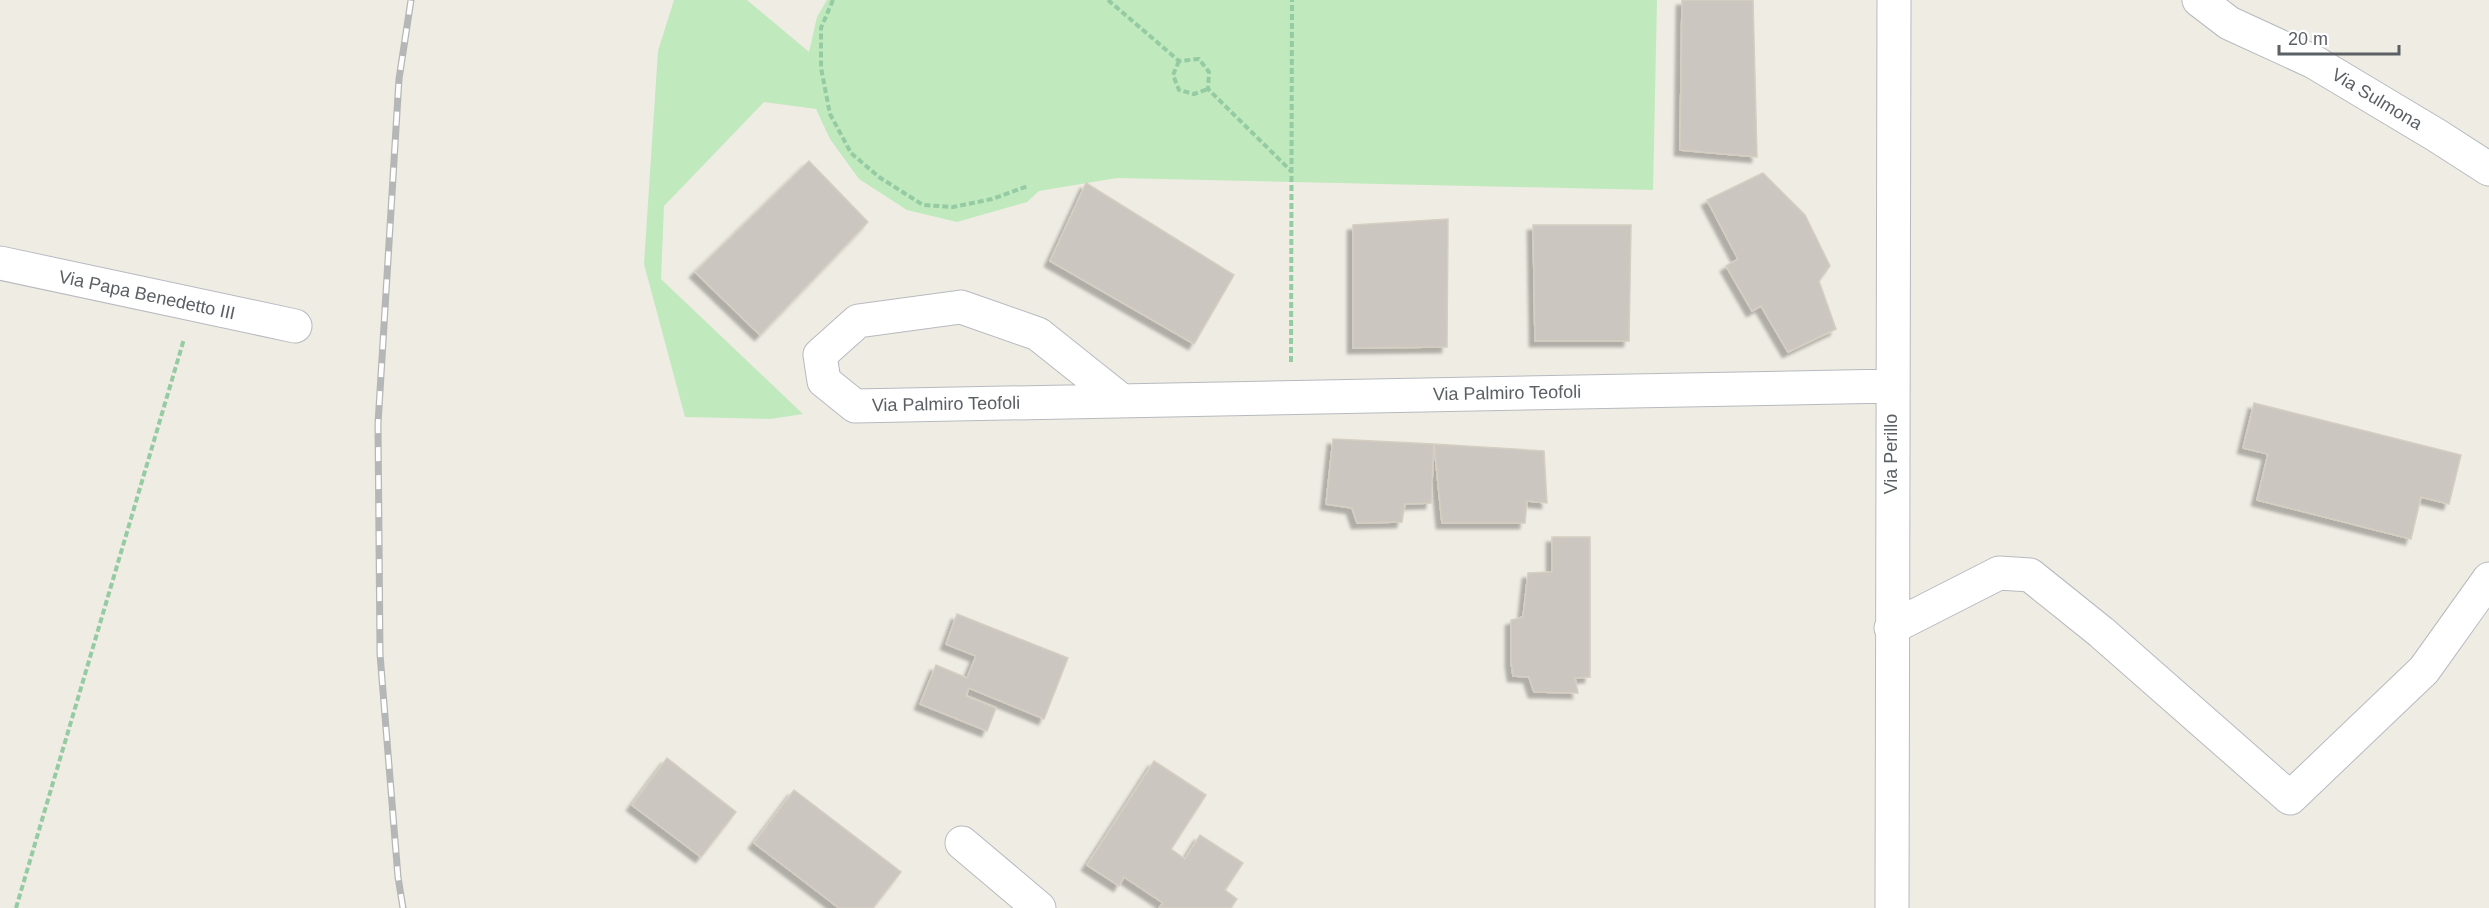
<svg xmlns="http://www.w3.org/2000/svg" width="2489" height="908" viewBox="0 0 2489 908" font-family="Helvetica,sans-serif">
  <defs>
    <filter id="shadow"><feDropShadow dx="-5.5" dy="5.5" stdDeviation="1.5" flood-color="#0004"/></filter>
  </defs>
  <rect width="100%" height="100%" fill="#efece3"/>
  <path fill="#c0e9be" d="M674,0H747L809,52L817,17L827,0H1657L1653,190L1117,178L1039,191L1027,202L957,222L907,210L859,179L830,139L816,109L764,102L664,206L661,279L803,414L770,419L685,417L644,264L658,51Z"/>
  <path fill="#cbc7c0" stroke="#d5cec1" stroke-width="1.5" filter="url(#shadow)" d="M1682,0H1753L1757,157L1680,150Z
    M809,161L868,222L760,335L695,272Z
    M1763,173L1805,215L1830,266L1819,281L1836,329L1788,352L1761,306L1752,311L1726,266L1738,259L1707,200Z
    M1086,183L1234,275L1194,344L1050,261Z
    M1448,219L1447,347L1353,348V225Z
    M1533,225H1631L1629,341H1535Z
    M2254,403L2461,455L2449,504L2421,497L2411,539L2257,500L2268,454L2243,448Z
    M1333,439L1434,444L1431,503L1405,504L1402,522L1357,523L1352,508L1326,504Z
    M1434,444L1544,451L1547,503L1527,501L1525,523H1442Z
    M1552,537H1590V677L1575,678L1578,693L1534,692L1529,677L1513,676L1511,662V620L1523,617L1528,573L1552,572Z
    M957,614L1068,658L1044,719L969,688L966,696L996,708L987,731L920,704L936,665L967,678L976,656L946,644Z
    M667,758L736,812L701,857L632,805Z
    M1154,761L1206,795L1171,849L1185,859L1200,835L1243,863L1225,890L1237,899L1231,908H1159L1163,903L1124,877L1119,886L1087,865Z
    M794,790L901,872L873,908H839L754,843Z"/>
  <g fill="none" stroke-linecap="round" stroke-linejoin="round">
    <g stroke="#b6babf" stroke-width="35">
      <path id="minor" d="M2199,0L2229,23L2314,62L2436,135L2489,169
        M0,263L295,326
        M1122,401L1038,334L961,307L858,321L820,355L824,381L855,406L1891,386
        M1891,628L1999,573L2030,575L2101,632L2290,798L2424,670L2489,579
        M962,843L1039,908
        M1892,908L1894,0"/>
    </g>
    <path stroke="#95cba2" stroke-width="4" stroke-dasharray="6 3" stroke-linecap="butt" d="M833,0L821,28V68L830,114L851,153L879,177L923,205L953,207L992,199L1028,186
      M1108,0L1179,61L1199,59L1209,72L1208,89L1291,171
      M1179,61L1173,75L1179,90L1194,94L1208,89
      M1291,362L1292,0
      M16,908L184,339"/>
    <use href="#minor" stroke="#fff" stroke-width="33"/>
    <g stroke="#b5b6b6" stroke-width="7">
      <path id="rail" d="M403,908L398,877L380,654L378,424L399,79L411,0"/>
    </g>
    <use href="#rail" stroke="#fff" stroke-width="4.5" stroke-dasharray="14" stroke-linecap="butt"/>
  </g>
  <g text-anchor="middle" stroke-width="5" stroke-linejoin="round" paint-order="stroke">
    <g font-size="18" fill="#5b6065" stroke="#fff">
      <text transform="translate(2377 99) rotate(31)" y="6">Via Sulmona</text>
      <text transform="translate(147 295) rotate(12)" y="6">Via Papa Benedetto III</text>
      <text transform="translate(1507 393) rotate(-1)" y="6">Via Palmiro Teofoli</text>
      <text transform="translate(946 404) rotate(-1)" y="6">Via Palmiro Teofoli</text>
      <text transform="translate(1891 454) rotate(-90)" y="6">Via Perillo</text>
    </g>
  </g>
  <path d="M2279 45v9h120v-9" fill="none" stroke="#5b6065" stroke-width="3"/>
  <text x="2288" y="45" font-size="18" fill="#5b6065" stroke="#ffffff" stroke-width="4.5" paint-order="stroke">20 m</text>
</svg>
